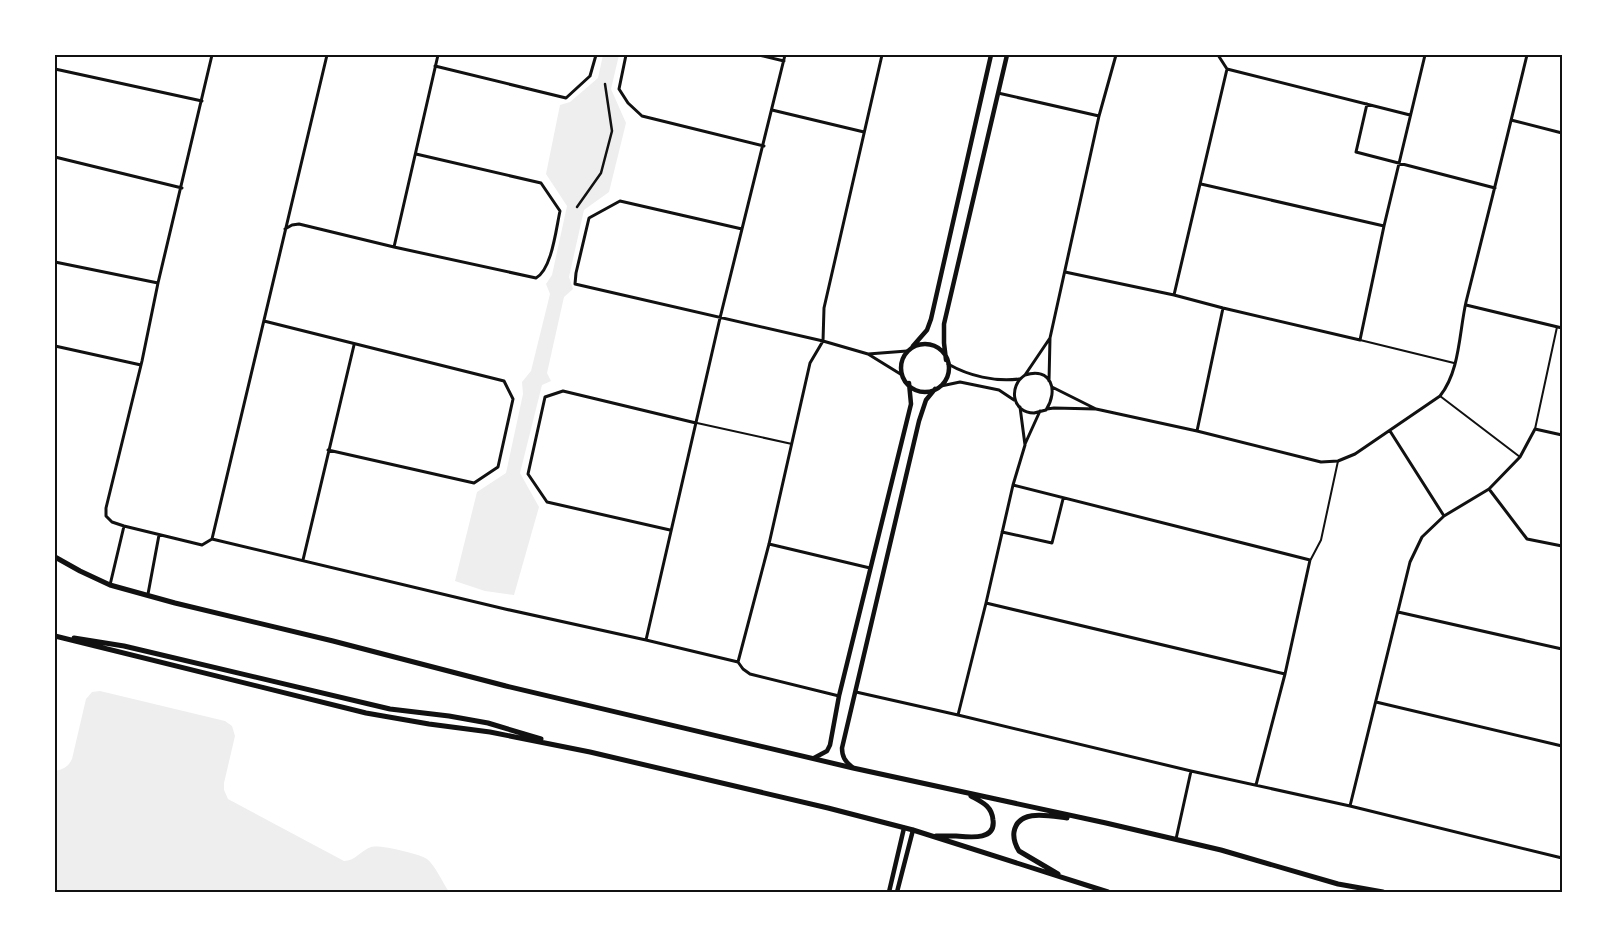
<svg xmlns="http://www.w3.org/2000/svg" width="1617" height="947" viewBox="0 0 1617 947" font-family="'PT Sans Narrow',sans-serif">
  <rect width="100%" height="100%" fill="#fff"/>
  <path fill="#eee" d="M603,55H619L611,89L626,123L609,192L584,210L569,277L573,289L564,297L547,373L551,381L542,385L520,473L539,507L514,595L485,591L455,581L477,492L506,473L523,394L522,382L531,371L550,294L546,284L552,275L567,206L546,174L560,105L570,102L598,78Z
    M100,691L225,721L232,726L235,736L224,783V790L228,799L344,861C355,861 360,851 371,847C378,844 421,854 427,859C435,865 443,883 449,892H55V771C64,769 68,767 72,759L86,699L92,692Z"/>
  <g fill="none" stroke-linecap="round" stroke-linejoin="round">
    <path stroke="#111" stroke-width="2" d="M1360,340L1454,363
      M1440,396L1520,457
      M697,423L792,444
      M1535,429L1557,327
      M1311,559L1321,540L1338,461"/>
    <path stroke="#111" stroke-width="2.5" d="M577,207L601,173L612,131L605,84"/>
    <path stroke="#111" stroke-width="3" d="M212,55L158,283L142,361L106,508V516L112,522L124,526L202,545L212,539L505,609L646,640L738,662L743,669L750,674L839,696
      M626,55L619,89L628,103L642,116L764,146
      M759,55L784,61
      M1218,55L1227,69L1410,115
      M435,66L566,98L590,76L596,55
      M55,69L202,101
      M998,93L1099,116
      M1367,104L1356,152L1495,188
      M772,110L864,132
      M1511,120L1562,133
      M55,157L182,188
      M1201,184L1384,226
      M285,229L292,225L299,224L394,247L536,278C552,269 556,229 560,211L541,183L416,154
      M742,229L620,201L589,218L576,273L575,284L823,341L868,354
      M394,247L438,55
      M55,262L158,283
      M1065,272L1174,295L1223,308L1360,340L1384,226L1425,55
      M1174,295L1227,69
      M1466,305L1562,328
      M264,321L504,381L513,399L498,467L474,483L328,450
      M1050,338L1099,116L1116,55
      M55,346L141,365
      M948,364C969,376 995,382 1019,379
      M902,375L868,354L907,351
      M1025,375C1051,367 1059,390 1046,410C1042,411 1038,412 1034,413C1012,413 1008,386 1025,375L1050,338L1049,381
      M941,386L960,382L999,390L1014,400
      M1047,409L1054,408L1096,409L1052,387
      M1096,409L1197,431L1321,462L1338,461L1355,454L1440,396C1460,371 1459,333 1466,302C1487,220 1507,137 1527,55
      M1197,431L1223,308
      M1390,431L1444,516
      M1025,444L1040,411
      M1013,485L1310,560L1285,674L1256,785
      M1489,489L1527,539L1562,546
      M670,530L547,502L528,474L545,397L563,391L696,423
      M1002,532L1052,543L1063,499
      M212,539L327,55
      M769,544L870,568
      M303,560L354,345
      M110,585L124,526
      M148,594L159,535
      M986,603L1285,674
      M1398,612L1562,649
      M646,640L720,318L785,55
      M738,662L769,544L810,363L823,341L824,308L882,55
      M856,692L958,715L1191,771L1350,806L1562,858
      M1376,702L1562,746
      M958,715L986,603L1013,485L1025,445L1020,407
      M1350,806L1410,562L1422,537L1444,516L1489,489L1520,457L1535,429L1562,435
      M1176,839L1191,771"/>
    <path stroke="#111" stroke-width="4.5" d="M901 368a24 24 0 1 1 48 0a24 24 0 1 1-48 0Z
      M913,346L927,330L931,319L991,55
      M946,360L944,343V324L1007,55
      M814,758L827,751L830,745L839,696L911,404L909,383
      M852,767C845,761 842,757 842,748L919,421L926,400L935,389
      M889,892L904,828
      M897,892L913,830"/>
    <path stroke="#111" stroke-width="5" d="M55,557L80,571L110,585L175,603L333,641L506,686L853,768L1106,823L1221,850L1338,884L1383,892
      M55,636L366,713L429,724L490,732L590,752L828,808L913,830L1108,892
      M74,638L124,646L390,709L449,716L488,723L541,739
      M936,836C943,836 949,836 956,836C969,837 996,841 993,820C992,806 982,802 971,796
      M1058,874L1019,851C1016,846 1013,839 1014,832C1018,808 1050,816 1067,818"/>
  </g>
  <rect width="1617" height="947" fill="none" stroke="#ffffff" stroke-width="112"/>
  <rect x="56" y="56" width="1505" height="835" fill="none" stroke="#111" stroke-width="2"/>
</svg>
